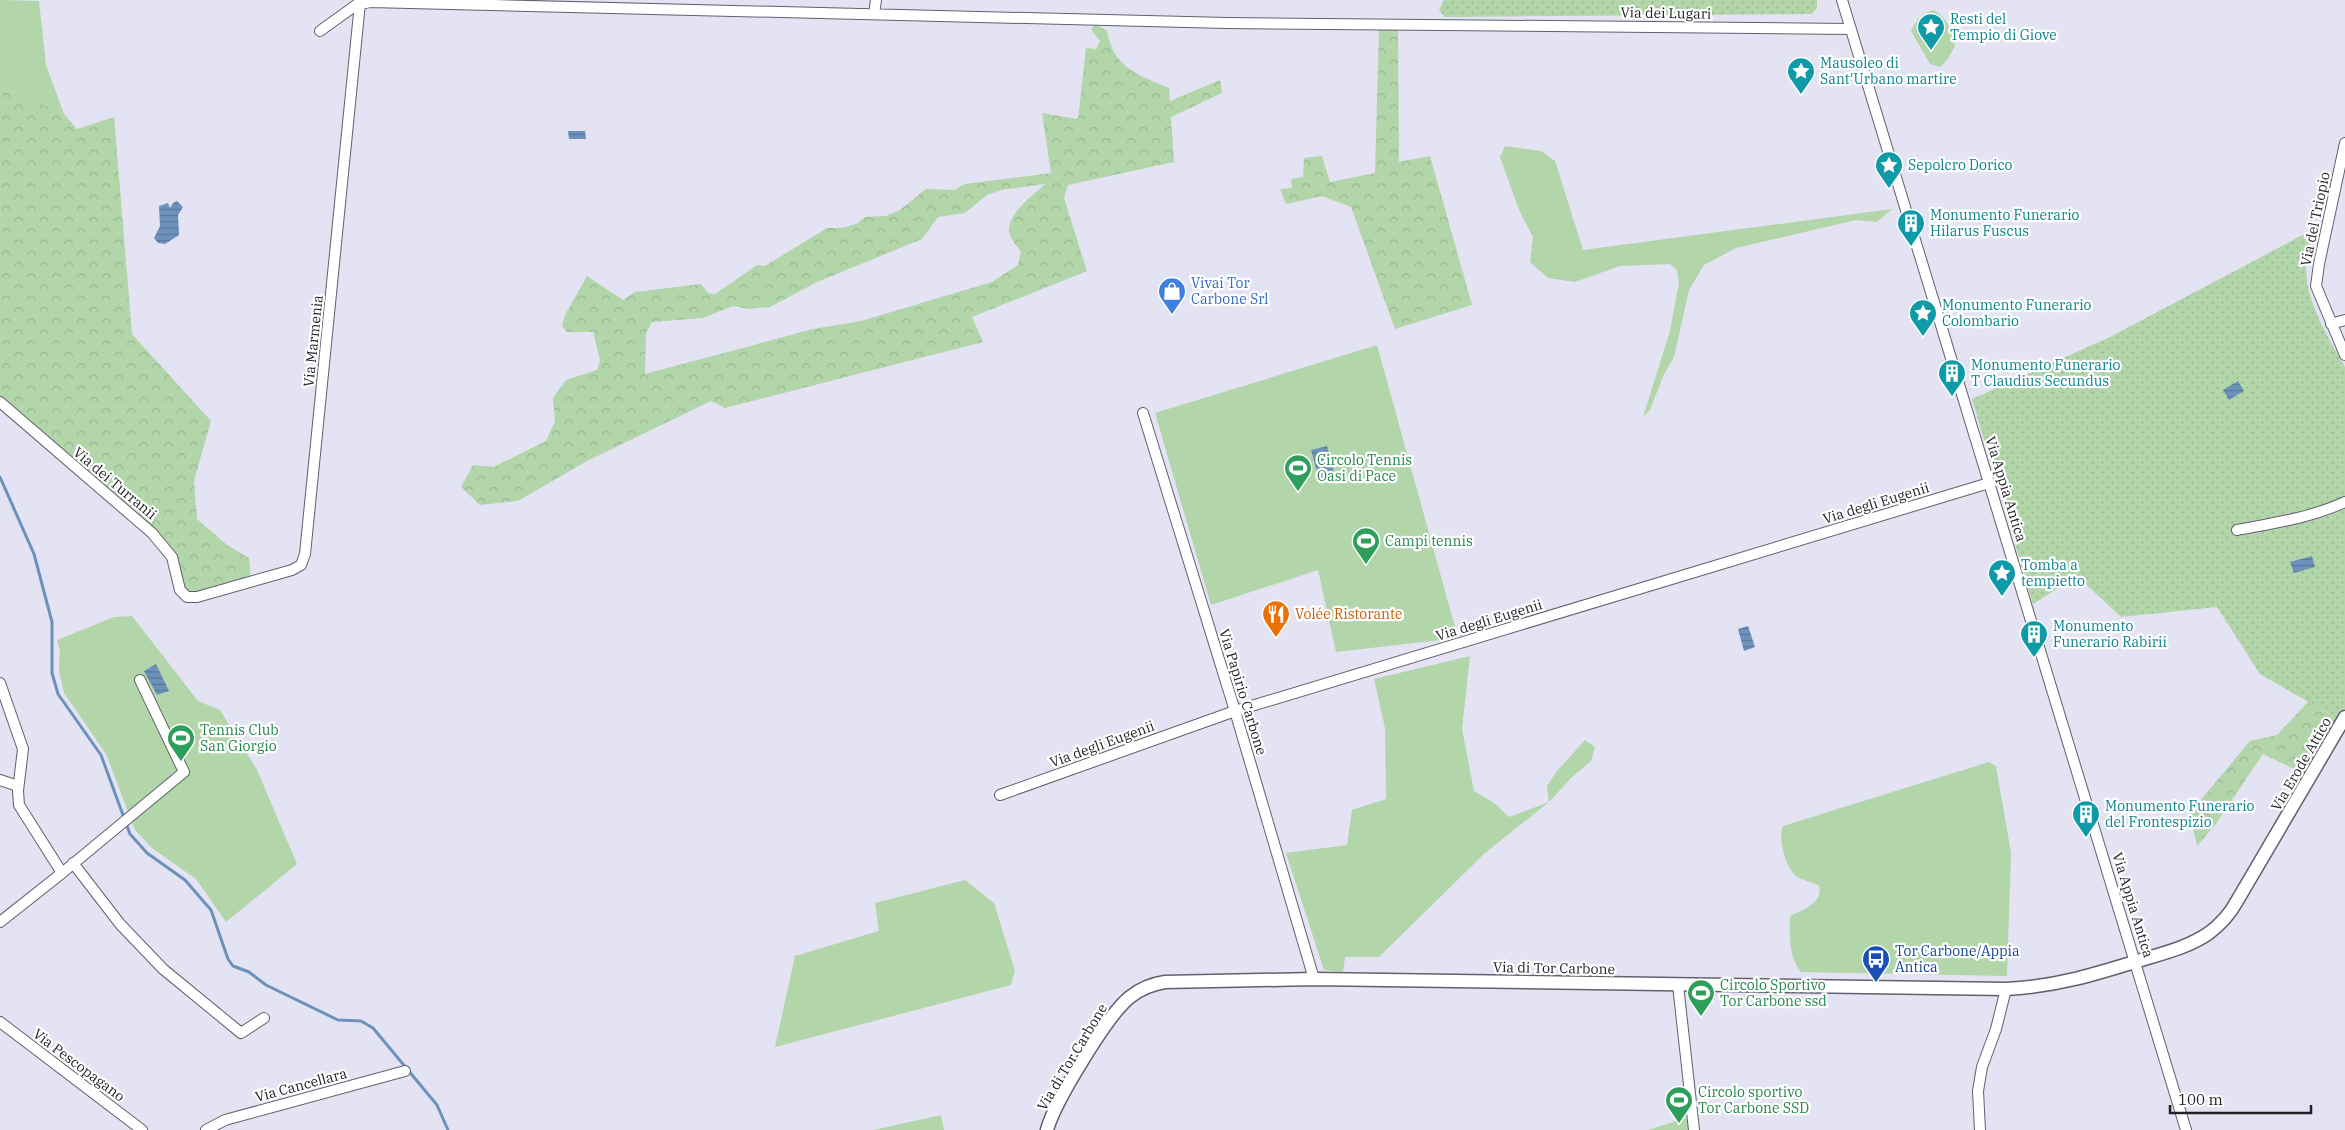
<svg xmlns="http://www.w3.org/2000/svg" width="2345" height="1130" viewBox="0 0 2345 1130" font-family="'IBM Plex Serif',serif">
  <defs>
    <pattern id="forest-crowns" width="20" height="18" patternUnits="userSpaceOnUse" patternTransform="scale(1.25)"><rect width="20" height="18" fill="#b2d5a9"/><path d="M2 6a3 3 0 1 1 6 0M12 15a3 3 0 1 1 6 0" fill="none" stroke="#99b791"/></pattern>
    <pattern id="park-dots" width="8" height="8" patternUnits="userSpaceOnUse" patternTransform="scale(1.25)"><rect width="8" height="8" fill="#b2d5a9"/><path d="M2 2h.1M6 6h.1" fill="none" stroke="#99b791" stroke-width="1.8" stroke-linecap="round"/></pattern>
    <pattern id="water-rules" width="6" height="5" patternUnits="userSpaceOnUse" patternTransform="scale(1.25)"><rect width="6" height="5" fill="#6c92bc"/><path d="M0 2.5h6" fill="none" stroke="#587799"/></pattern>
  </defs>
  <rect width="100%" height="100%" fill="#e4e3f3"/>
  <path fill="#b2d5a9" d="M0,0L39,1L46,65L64,114L0,85Z
    M1934,10C1948,19 1952,30 1955,46L1947,60L1940,67L1930,64L1911,31C1916,20 1922,13 1934,10Z
    M1505,146L1541,151L1555,161L1583,250L1892,209L1877,222L1856,220L1736,248L1704,265L1689,290L1674,357L1664,374L1650,410L1643,417L1670,331L1679,283L1677,270L1670,264L1620,266L1575,282L1548,278L1530,262L1533,237L1519,210L1500,157Z
    M1377,345L1458,638L1336,652L1318,570L1211,605L1155,413Z
    M132,616L198,701L220,710L257,770L297,864L226,922L196,879L152,848L135,830L106,754L64,693L59,671L60,650L57,640L114,617Z
    M1470,656L1462,729L1474,791L1494,803L1509,817L1549,802L1547,786L1557,771L1585,740L1595,747L1591,761L1572,777L1549,802L1485,853L1379,957H1345L1343,972L1324,970L1286,853L1347,845L1352,810L1386,799L1385,728L1374,679Z
    M1989,762L1996,766L2011,853L2007,976L1801,972C1788,956 1790,936 1790,916C1804,909 1824,903 1819,885C1812,882 1801,880 1796,876C1785,866 1778,838 1783,826Z
    M965,880L994,903L1015,971L1011,985L775,1047L795,956L879,931L875,903Z
    M941,1115L944,1130H874Z
    M1689,1117L1690,1130H1648Z"/>
  <path fill="url(#forest-crowns)" fill-rule="evenodd" d="M1096,24L1107,31C1113,68 1138,75 1169,88L1170,101L1220,80L1222,93L1171,117L1174,162L1068,185L1064,198L1087,271L972,317L983,342L725,408L711,401L587,461L518,501L480,505L461,487L473,465L493,467L546,441L555,421L553,398L566,380L597,370L600,360L593,332H567L562,326L565,315L587,276L623,300L635,292L701,284L708,293L715,294L757,265L765,266L827,228H842L856,224L865,217L886,216L900,210L926,189L954,190L965,184L1051,173L1042,113L1078,119L1086,48L1096,49L1100,41L1091,29ZM1045,184C1032,196 1004,216 1010,235C1012,241 1018,247 1021,252L1018,265L992,282L861,321L813,329L645,374L646,333L652,322L703,318L733,306L749,309L770,307L817,282L922,239L938,217L965,213L987,195L1001,190Z
    M1379,28H1398L1399,162L1430,156L1472,305L1395,329L1351,207L1322,196L1286,204L1280,189L1292,188L1291,179L1303,177L1304,158L1322,156L1330,182L1375,173Z
    M0,85L64,114L77,129L114,117L132,334L211,421L194,481L197,519L227,545L249,558L251,580L190,598L172,557L0,399Z
    M2308,702L2338,719L2304,774L2263,754L2215,825L2197,846L2190,813L2250,741L2277,735Z"/>
  <path fill="url(#park-dots)" d="M1444,0H1817V8L1811,14L1445,17L1439,10Z
    M2316,228C2313,241 2305,257 2306,270C2307,305 2329,338 2345,367V708L2338,719L2260,674L2217,607L2121,617L2077,576L2033,604L1972,399L2110,337Z"/>
  <path fill="url(#water-rules)" d="M585,131L586,139H569L568,131Z
    M177,201L183,207L178,215L179,235L165,244L158,243L154,238L160,226L159,206L168,203L170,208L173,203Z
    M2238,381L2244,391L2229,400L2223,390Z
    M1327,446L1336,479L1320,483L1311,450Z
    M2312,556L2315,567L2294,573L2290,562Z
    M1748,626L1755,647L1744,651L1738,629Z
    M156,664L169,691L157,695L144,671Z"/>
  <g fill="none" stroke-linecap="round" stroke-linejoin="round">
    <path stroke="#6c92bc" stroke-width="3" d="M0,477L34,554L52,622V673L58,694L101,755L130,834L147,853L185,880L211,910L228,959L233,966L249,972L266,985L338,1020L361,1021L373,1028L437,1105L448,1130"/>
    <g stroke="#61606e" stroke-width="12">
      <path id="minor" d="M1842,0L2186,1130
        M874,14L876,0
        M320,31L356,5L370,2L1227,23L1851,29
        M2345,143L2319,264L2316,286L2345,355
        M2331,324L2345,320
        M0,402L152,533L172,557L180,590L187,597H197L292,570L301,565L305,554L360,3
        M1143,413L1235,711L1314,979
        M2237,530C2274,523 2310,518 2345,502
        M0,683L23,749L18,791L19,805L62,873L0,922
        M0,780L18,786
        M1000,795L1235,711L1989,483
        M73,863L120,924L163,969L241,1033L264,1018
        M62,873L184,772L140,680
        M1678,985L1694,1130
        M0,1022L142,1130
        M206,1130L225,1120L405,1071
        M1980,1130L1978,1091L1982,1067L1996,1029L2006,989"/>
    </g>
    <g stroke="#61606e" stroke-width="15">
      <path id="major" d="M1047,1130C1054,1103 1108,1014 1130,997C1140,989 1152,984 1165,982L1314,979L2006,989C2054,987 2096,974 2141,960C2164,953 2189,947 2209,933C2221,924 2230,914 2237,901L2345,717"/>
    </g>
    <use href="#minor" stroke="#fff" stroke-width="10"/>
    <use href="#major" stroke="#fff" stroke-width="12"/>
  </g>
  <defs>
    <g id="sight-pin" transform="scale(1.4375)"><path d="M0 17L-7.5 6A9.5 9.5 0 1 1 7.5 6Z" fill="#0f9aa8" stroke="#fff"/><path d="M0-6L1.8-2.2L6-1.7L2.9 1.2L3.7 5.4L0 3.3L-3.7 5.4L-2.9 1.2L-6-1.7L-1.8-2.2Z" fill="#fff"/></g>
    <g id="building-pin" transform="scale(1.4375)"><path d="M0 17L-7.5 6A9.5 9.5 0 1 1 7.5 6Z" fill="#0f9aa8" stroke="#fff"/><path d="M-4-6H4V6H1V3H-1V6H-4ZM-2.5-4.3h1.7v1.8h-1.7ZM.8-4.3h1.7v1.8H.8ZM-2.5-1h1.7V.8h-1.7ZM.8-1h1.7V.8H.8Z" fill="#fff"/></g>
    <g id="shop-pin" transform="scale(1.4375)"><path d="M0 17L-7.5 6A9.5 9.5 0 1 1 7.5 6Z" fill="#3f7fe0" stroke="#fff"/><path d="M-5-2.5h2.3a2.7 3.5 0 0 1 5.4 0H5L5.5 6h-11ZM-1.5-2.5h3a1.5 2.3 0 0 0-3 0Z" fill="#fff"/></g>
    <g id="stadium-pin" transform="scale(1.4375)"><path d="M0 17L-7.5 6A9.5 9.5 0 1 1 7.5 6Z" fill="#2e9e5b" stroke="#fff"/><path d="M0-5a6.5 5 0 1 0 0 10a6.5 5 0 1 0 0-10ZM-3.5-1.8h7v3.6h-7Z" fill="#fff"/></g>
    <g id="restaurant-pin" transform="scale(1.4375)"><path d="M0 17L-7.5 6A9.5 9.5 0 1 1 7.5 6Z" fill="#e8710a" stroke="#fff"/><path d="M-5-6h1v4h1v-4h1v4h1v-4h1v5L-1.5 .5V6h-2V.5L-5-1ZM5-6V6H3V1.5H1.5Q1.5-4 5-6Z" fill="#fff"/></g>
    <g id="bus-pin" transform="scale(1.4375)"><path d="M0 17L-7.5 6A9.5 9.5 0 1 1 7.5 6Z" fill="#1a4fb4" stroke="#fff"/><path d="M-5-6H5V4H4V6H2V4H-2V6H-4V4H-5ZM-3.5-4V0h7V-4ZM-3.5 1.2v1.5H-2V1.2ZM2 1.2v1.5H3.5V1.2Z" fill="#fff"/></g>
  </defs>
  <g fill-rule="evenodd">
    <use href="#sight-pin" x="1931" y="27"/>
    <use href="#sight-pin" x="1801" y="71"/>
    <use href="#sight-pin" x="1889" y="165"/>
    <use href="#building-pin" x="1911" y="223"/>
    <use href="#shop-pin" x="1172" y="291"/>
    <use href="#sight-pin" x="1923" y="313"/>
    <use href="#building-pin" x="1952" y="373"/>
    <use href="#stadium-pin" x="1298" y="468"/>
    <use href="#stadium-pin" x="1366" y="541"/>
    <use href="#sight-pin" x="2002" y="573"/>
    <use href="#restaurant-pin" x="1276" y="614"/>
    <use href="#building-pin" x="2034" y="634"/>
    <use href="#stadium-pin" x="181" y="738"/>
    <use href="#building-pin" x="2086" y="814"/>
    <use href="#bus-pin" x="1876" y="959"/>
    <use href="#stadium-pin" x="1701" y="993"/>
    <use href="#stadium-pin" x="1679" y="1100"/>
  </g>
  <g text-anchor="middle" stroke-width="4.5" stroke-linejoin="round" paint-order="stroke">
    <g font-size="14" fill="#222127" stroke="#fff">
      <text transform="translate(1666 13) rotate(1)" y="5">Via dei Lugari</text>
      <text transform="translate(2315 219) rotate(-78)" y="5">Via del Triopio</text>
      <text transform="translate(313 341) rotate(-84)" y="5">Via Marmenia</text>
      <text transform="translate(115 483) rotate(40)" y="5">Via dei Turranii</text>
      <text transform="translate(2006 489) rotate(73)" y="5">Via Appia Antica</text>
      <text transform="translate(1876 503) rotate(-17)" y="5">Via degli Eugenii</text>
      <text transform="translate(1489 620) rotate(-17)" y="5">Via degli Eugenii</text>
      <text transform="translate(1243 692) rotate(73)" y="5">Via Papirio Carbone</text>
      <text transform="translate(1102 744) rotate(-20)" y="5">Via degli Eugenii</text>
      <text transform="translate(2301 764) rotate(-60)" y="5">Via Erode Attico</text>
      <text transform="translate(2133 905) rotate(73)" y="5">Via Appia Antica</text>
      <text transform="translate(1554 968) rotate(1)" y="5">Via di Tor Carbone</text>
      <text transform="translate(1072 1057) rotate(-59)" y="5">Via di Tor Carbone</text>
      <text transform="translate(79 1065) rotate(37)" y="5">Via Pescopagano</text>
      <text transform="translate(301 1085) rotate(-15)" y="5">Via Cancellara</text>
    </g>
    <g font-size="14" fill="#0d838f" stroke="#fff" text-anchor="start">
      <text x="1950" y="24">Resti del<tspan x="1950" dy="16">Tempio di Giove</tspan></text>
      <text x="1820" y="68">Mausoleo di<tspan x="1820" dy="16">Sant'Urbano martire</tspan></text>
      <text x="1908" y="170">Sepolcro Dorico</text>
      <text x="1930" y="220">Monumento Funerario<tspan x="1930" dy="16">Hilarus Fuscus</tspan></text>
      <text x="1942" y="310">Monumento Funerario<tspan x="1942" dy="16">Colombario</tspan></text>
      <text x="1971" y="370">Monumento Funerario<tspan x="1971" dy="16">T Claudius Secundus</tspan></text>
      <text x="2021" y="570">Tomba a<tspan x="2021" dy="16">tempietto</tspan></text>
      <text x="2053" y="631">Monumento<tspan x="2053" dy="16">Funerario Rabirii</tspan></text>
      <text x="2105" y="811">Monumento Funerario<tspan x="2105" dy="16">del Frontespizio</tspan></text>
    </g>
    <g font-size="14" fill="#366cbe" stroke="#fff" text-anchor="start">
      <text x="1191" y="288">Vivai Tor<tspan x="1191" dy="16">Carbone Srl</tspan></text>
    </g>
    <g font-size="14" fill="#27864d" stroke="#fff" text-anchor="start">
      <text x="1317" y="465">Circolo Tennis<tspan x="1317" dy="16">Oasi di Pace</tspan></text>
      <text x="1385" y="546">Campi tennis</text>
      <text x="200" y="735">Tennis Club<tspan x="200" dy="16">San Giorgio</tspan></text>
      <text x="1720" y="990">Circolo Sportivo<tspan x="1720" dy="16">Tor Carbone ssd</tspan></text>
      <text x="1698" y="1097">Circolo sportivo<tspan x="1698" dy="16">Tor Carbone SSD</tspan></text>
    </g>
    <g font-size="14" fill="#c56008" stroke="#fff" text-anchor="start">
      <text x="1295" y="619">Volée Ristorante</text>
    </g>
    <g font-size="14" fill="#164399" stroke="#fff" text-anchor="start">
      <text x="1895" y="956">Tor Carbone/Appia<tspan x="1895" dy="16">Antica</tspan></text>
    </g>
  </g>
  <path d="M2170 1105v8h141v-8" fill="none" stroke="#222127" stroke-width="2.5"/>
  <text x="2178" y="1105" font-size="15" fill="#222127" stroke="#ffffff" stroke-width="4" paint-order="stroke">100 m</text>
</svg>
